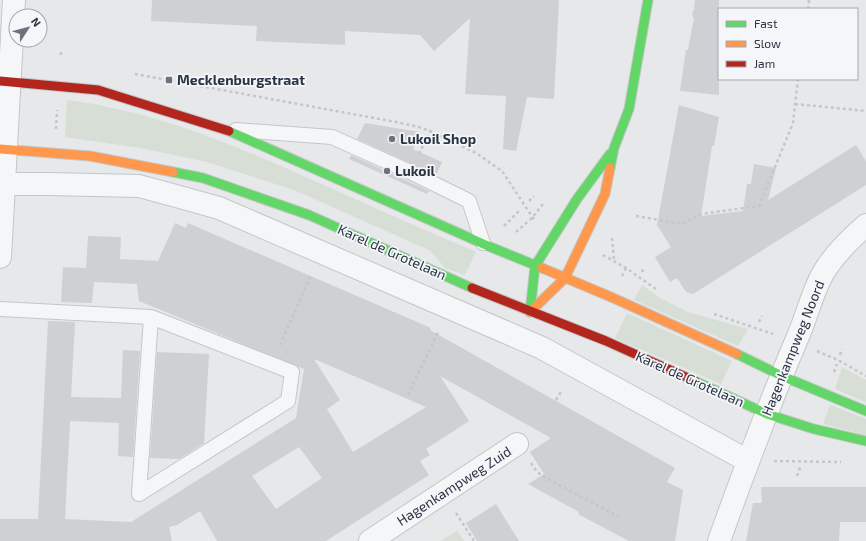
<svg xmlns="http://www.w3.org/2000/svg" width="866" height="541" viewBox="0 0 866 541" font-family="'Exo 2',sans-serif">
  <rect width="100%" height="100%" fill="#e6e8ea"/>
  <path fill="#d6ded6" d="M67,100C79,102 91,103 103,106C190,123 272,162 353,198C394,217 435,234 476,252L465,275L445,268L431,251L294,190L207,162L141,148L65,137Z
    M642,285L660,298L688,312L748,329L738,346L634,300Z
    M627,313L732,361L721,384L615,338Z
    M842,367L866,380V402L835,389Z
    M830,405L866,419V435L823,424Z
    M457,531L464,541H440Z"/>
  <path fill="#ced0d3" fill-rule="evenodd" d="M152,0H559L554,99L527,97L516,151L503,149L506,96L465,94L470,18L434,51L420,35L345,31V45L256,41L257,26L151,21Z
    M695,0H719V95L680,91L686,50H688L692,28L694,20L692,13L694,10Z
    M679,105L719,117L714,146H712L701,216L743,211L747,184H751L754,164L776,168L768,200L856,145L866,161V185L693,294L686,292L677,278L670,282L655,257L671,247L657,225Z
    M365,123L420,132L413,149L442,162L436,175L357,139Z
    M351,155L429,191L427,194L349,159Z
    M175,223L186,228L188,223L431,328L430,330L675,468L667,482L683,490L675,541H629L578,514L579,512L528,484L544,474L530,452L551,438L440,376L469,421L426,449L430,455L420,461L429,475L326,541H217L200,511L177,525L169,527L172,541H0V519H38L48,321L75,322L71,397L121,398L123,350L140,351L133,457L118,456L119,423L70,421L65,519L131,522L296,418L304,369L139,301L137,284L94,282L92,303L61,302L63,267L86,268L88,236L121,237L120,259L158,261ZM314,359L382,388L426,407L353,452L327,409L340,400ZM299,447L322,478L276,509L252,476Z
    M157,352L209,354L204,443L179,459L150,458Z
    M761,487H866V522H840L839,541H746L753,503H762Z
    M496,504L504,517L519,541H477L466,523Z"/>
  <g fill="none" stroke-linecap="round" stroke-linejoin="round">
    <g stroke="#c4c6c8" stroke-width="16">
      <path id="lane" d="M236,130L332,137L410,172L469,201L483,243
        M0,309L151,317L292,372L288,401L139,494L151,317"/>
    </g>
    <g stroke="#c4c6c8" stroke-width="24">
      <path id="street" d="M0,184H49L139,186L176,196L219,208L542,348L748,461
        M0,257L14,0
        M370,541L517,444
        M719,541C744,471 770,402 799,334C808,313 813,289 825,270C836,253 851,238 866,225"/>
    </g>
    <g stroke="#c4c6c8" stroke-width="11">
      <path id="fast" d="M229,131L488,246L542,268
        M610,168L614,148L629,109L648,0
        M173,172L203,178L309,215L472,288
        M530,312L535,266L577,199L610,154
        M737,354L782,376L866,411
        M695,381L767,414L814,429L866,441"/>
    </g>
    <g stroke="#c4c6c8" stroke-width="11">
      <path id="slow" d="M0,149L90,156L173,172
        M542,268L611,297L737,354
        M530,312L565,278L605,194L610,168"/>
    </g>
    <g stroke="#c4c6c8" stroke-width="11">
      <path id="jam" d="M0,81L98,90L229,131
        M472,288L606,341L695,381"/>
    </g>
    <path stroke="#c5c6ca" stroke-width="2.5" stroke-dasharray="3 3" stroke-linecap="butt" d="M808,9L809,0
      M61,55V49
      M135,74L396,122L419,127L430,131L476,153L502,171L535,221
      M795,104L866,111
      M56,129L57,110
      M419,154L430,131
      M529,201L534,196
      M636,216L682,224L701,214L759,206L793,123L798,79
      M504,226L520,210
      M516,232L532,218L543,204
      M612,238L614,260
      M603,255L626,268L656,289
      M642,272L644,268
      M622,276L626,268
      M714,314L773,334
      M759,322L762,316
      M280,345L311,275
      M817,351L838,360L866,376
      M840,355L842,349
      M834,372L837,364
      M408,395L439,330
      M556,400L561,392
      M774,461L841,462
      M531,463L537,472L546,478L619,517
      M797,476L801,465
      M456,513L474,541"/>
    <use href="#lane" stroke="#f5f6f7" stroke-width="14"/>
    <use href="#street" stroke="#f5f6f7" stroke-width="22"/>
    <use href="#fast" stroke="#63d668" stroke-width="9"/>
    <use href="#slow" stroke="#ff974d" stroke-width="9"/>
    <use href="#jam" stroke="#b3261e" stroke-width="9"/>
  </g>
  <g fill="#6c737f" stroke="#f4f6f9" stroke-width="1.5">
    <rect x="165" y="76" width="8" height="8" rx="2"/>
    <circle cx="392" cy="139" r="4"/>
    <circle cx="387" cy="171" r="4"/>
  </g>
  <g text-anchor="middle" stroke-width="3.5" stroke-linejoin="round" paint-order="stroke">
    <g font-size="14" font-weight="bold" fill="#2b3445" stroke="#f4f6f9" text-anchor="start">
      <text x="177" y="85">Mecklenburgstraat</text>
      <text x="400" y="144">Lukoil Shop</text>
      <text x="395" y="176">Lukoil</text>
    </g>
    <g font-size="14" fill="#2b3445" stroke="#f4f6f9">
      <text transform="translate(392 252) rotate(24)" y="5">Karel de Grotelaan</text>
      <text transform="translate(793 348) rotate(-68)" y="5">Hagenkampweg Noord</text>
      <text transform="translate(690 379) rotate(24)" y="5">Karel de Grotelaan</text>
      <text transform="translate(454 486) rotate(-33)" y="5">Hagenkampweg Zuid</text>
    </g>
  </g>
  <rect x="718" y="8" width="140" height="72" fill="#f4f6f9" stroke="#a4a8b1"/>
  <rect x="726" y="21" width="20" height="6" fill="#63d668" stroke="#a4a8b1"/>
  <text x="754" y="28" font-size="12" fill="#2b3445">Fast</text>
  <rect x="726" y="41" width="20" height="6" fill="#ff974d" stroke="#a4a8b1"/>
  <text x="754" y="48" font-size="12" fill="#2b3445">Slow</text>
  <rect x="726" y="61" width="20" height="6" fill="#b3261e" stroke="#a4a8b1"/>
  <text x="754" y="68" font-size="12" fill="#2b3445">Jam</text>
  <g transform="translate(28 28) rotate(54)"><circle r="19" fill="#f4f6f9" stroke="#a4a8b1"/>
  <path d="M0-3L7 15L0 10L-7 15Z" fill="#6c737f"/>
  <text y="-6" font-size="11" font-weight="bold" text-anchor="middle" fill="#2b3445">N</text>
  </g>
</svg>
